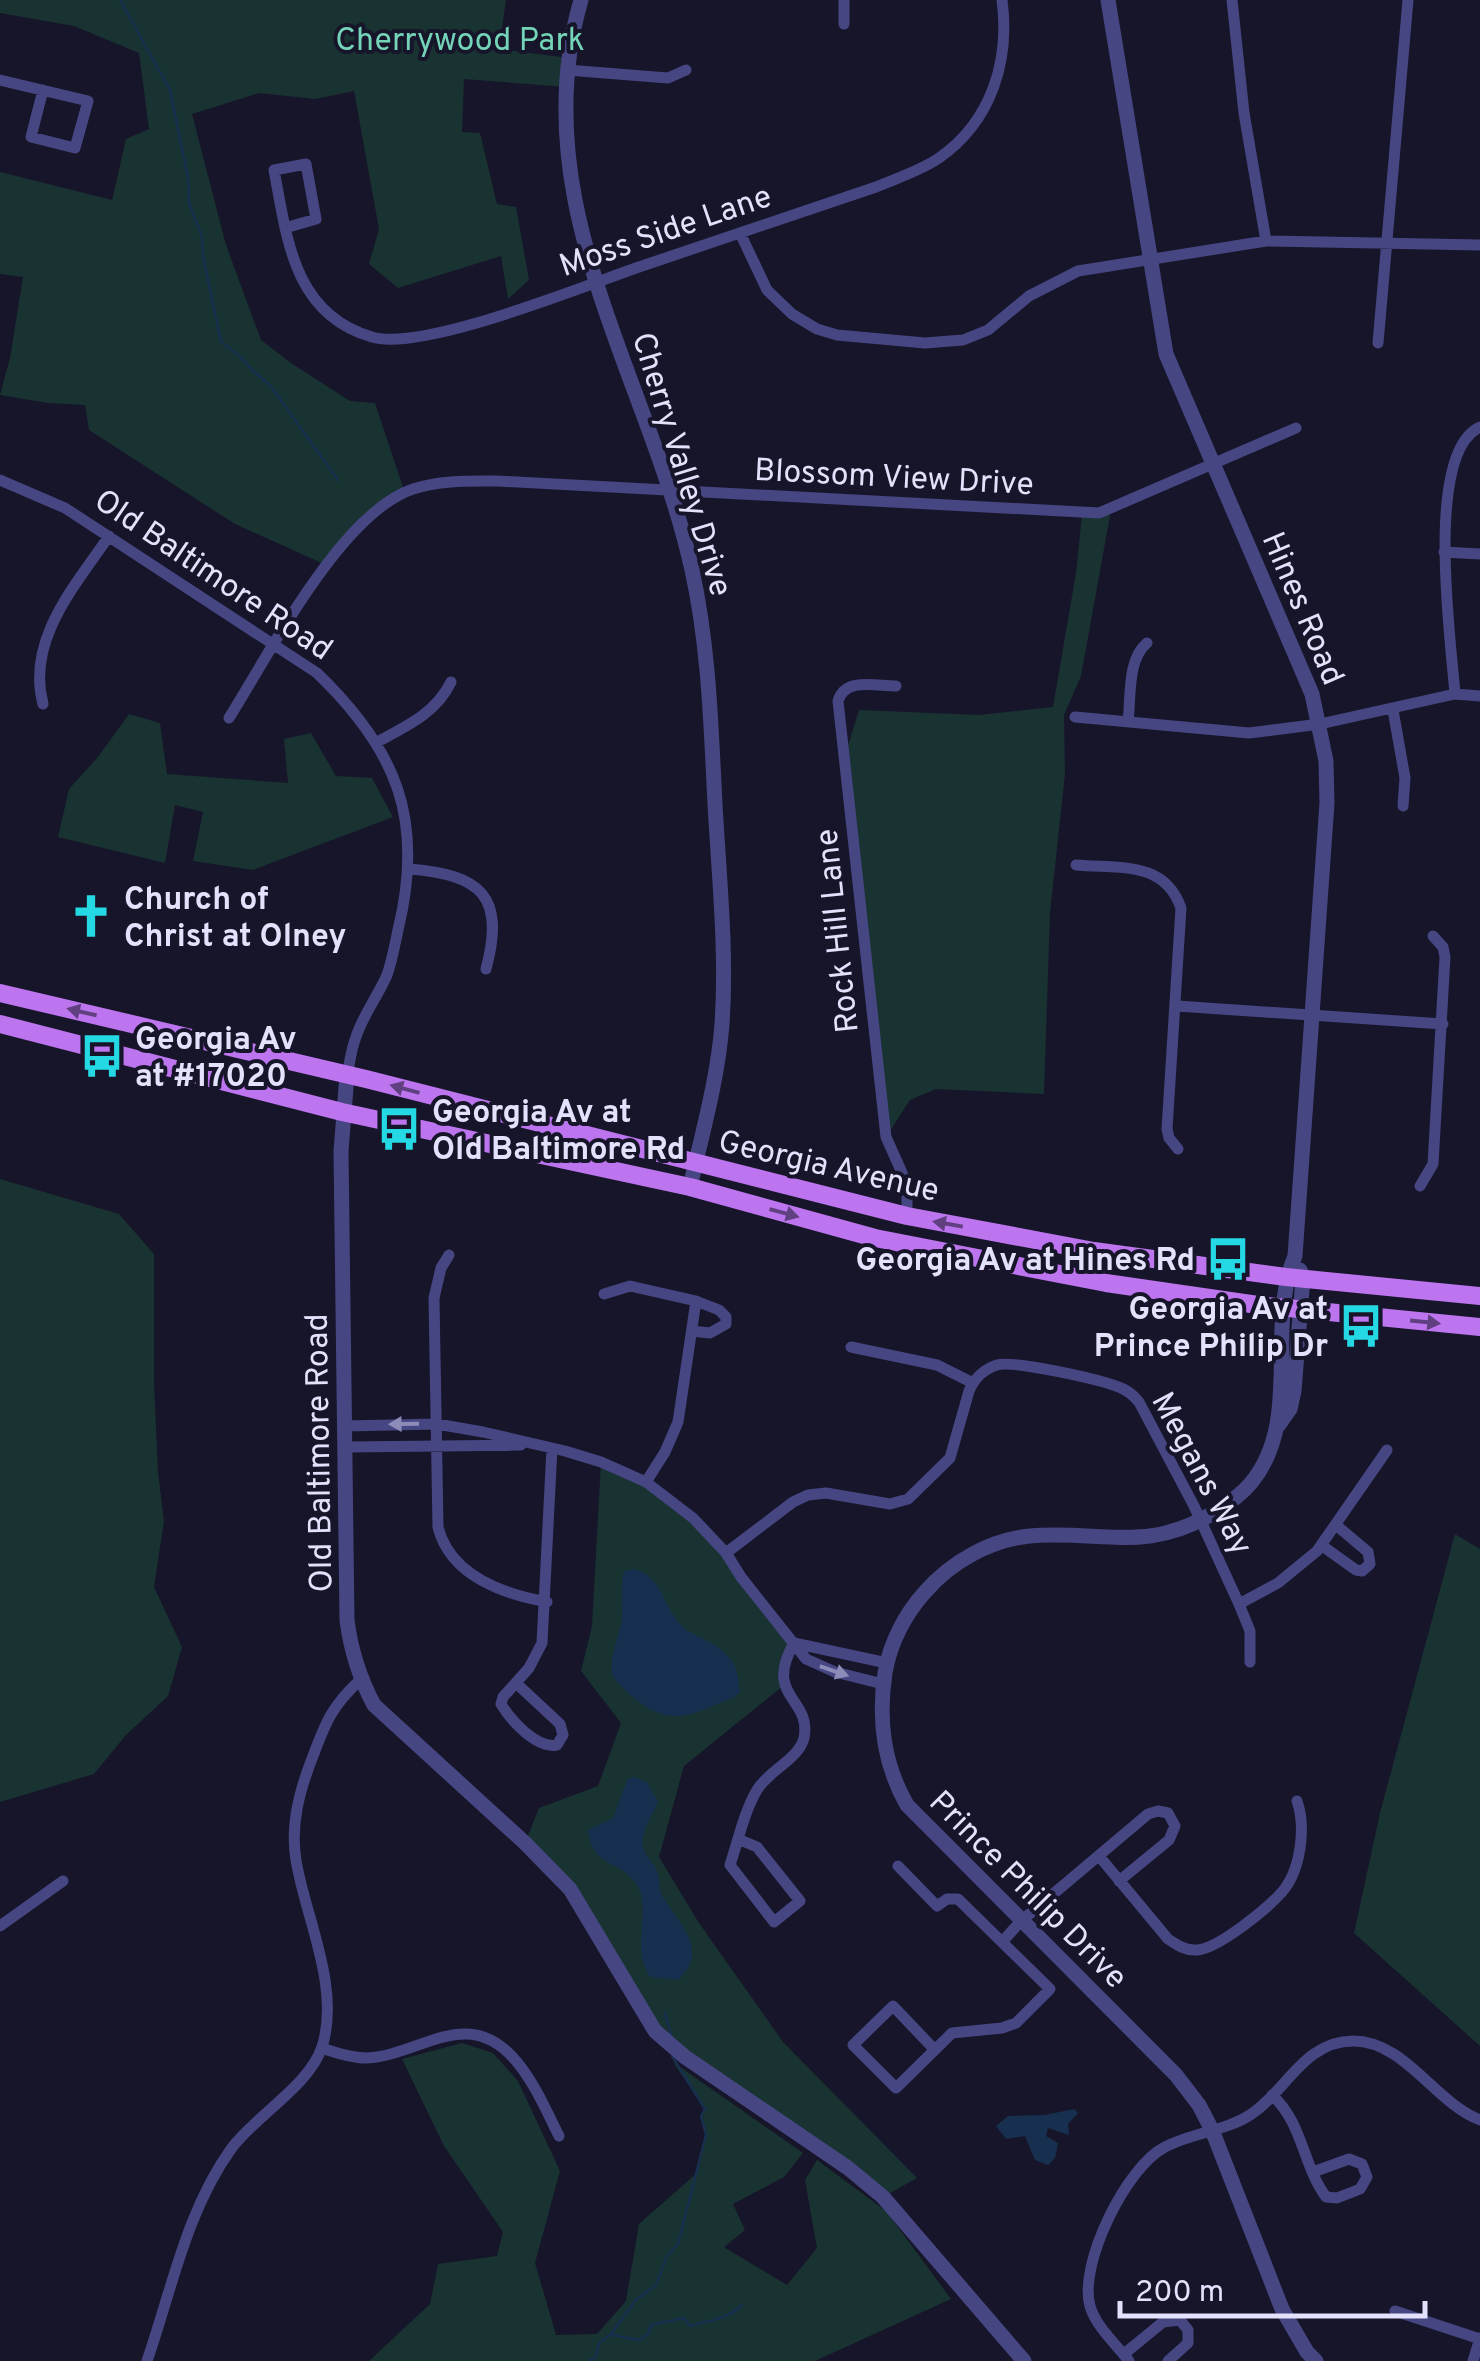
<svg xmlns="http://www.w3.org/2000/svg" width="1480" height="2361" viewBox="0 0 1480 2361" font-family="Overpass,sans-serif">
  <rect width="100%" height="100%" fill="#17152a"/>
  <path fill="#183331" d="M0,0H506L499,49L569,58L566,87L464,79L462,132L480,133L497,204L516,207L529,280L508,299L501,256L398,288L369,264L379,229L354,91L315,99L259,93L192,114L226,245L261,340L291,363L350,401L375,403L405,493L377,507L326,565L235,524L89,430L85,405L48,403L0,395L10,358L23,277L0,274V172L112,200L126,139L149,129L139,53L74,26L0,13Z
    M1111,510L1081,676L1064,715L1065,774L1050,913L1044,1094L936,1089L910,1100L886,1137L844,759L859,710L979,715L1053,707L1076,573L1082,514Z
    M129,714L160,723L167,774L288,783L284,739L311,733L336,776L372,778L393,817L253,870L193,861L203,812L175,805L165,863L58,837L69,789L98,757Z
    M0,1179L119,1214L154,1254V1384L158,1472L164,1521L154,1587L182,1647L168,1696L126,1735L94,1774L0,1802Z
    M601,1462L645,1482L693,1518L794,1643L783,1686L684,1766L659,1857L699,1923L783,2042L917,2178L883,2197L655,2031L591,1919L525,1843L539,1808L598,1786L621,1723L581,1671L592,1626Z
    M1455,1534L1480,1549V2046L1354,1933L1380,1813Z
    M462,2043L493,2053L518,2081L560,2171L535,2263L556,2335L597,2334L626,2301L639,2224L698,2172L706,2135L701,2116L705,2109L673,2062L803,2153L784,2177L733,2204L745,2230L724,2247L787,2285L817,2248L805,2180L817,2160L886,2211L951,2299L815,2361H369L430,2304L438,2264L497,2256L503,2232L444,2146L402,2059Z"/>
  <path fill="#18304f" d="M635,1569C662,1577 663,1605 680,1624C695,1640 715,1638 732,1661C738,1670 738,1681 740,1692L734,1697C693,1714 671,1730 633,1697C626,1691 615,1682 612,1673C609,1658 620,1634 622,1619C623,1603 620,1587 624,1571Z
    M634,1777L647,1782L658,1802C653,1815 640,1832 643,1847C645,1857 656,1864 658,1874C660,1883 658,1889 663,1897C678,1923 711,1950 678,1980L650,1977C630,1948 652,1910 637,1885C622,1860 591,1868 588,1830L613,1818L627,1780Z
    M1074,2109L1078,2113L1068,2124L1069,2135L1048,2128L1046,2136L1058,2143L1055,2158L1048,2165L1035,2160L1025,2136L1006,2139L996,2126L1008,2116L1045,2115Z"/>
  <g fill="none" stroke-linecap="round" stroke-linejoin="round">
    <path stroke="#18304f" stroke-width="2.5" d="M120,0L170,90L188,178L189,203L202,237L203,256L221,342C243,355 250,372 270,385L338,480
      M665,2013L671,2034
      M613,2335L639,2340L648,2334L651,2325L684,2318L690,2326C710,2320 726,2320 742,2305
      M589,2361L596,2357L599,2343L611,2334L636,2300L656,2285L667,2256L678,2244L706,2135L701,2116L705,2109L672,2056"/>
    <path stroke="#464683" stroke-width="11" d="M1232,0L1244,113L1266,241
      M844,24V0
      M567,70L668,78L686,70
      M0,80L88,101L75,148L31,137L43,90
      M285,228L316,219L306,164L274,170C287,238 293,314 372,337C421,352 582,287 636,268C716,241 796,214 876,187C897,178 920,171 939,158C992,121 1010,60 1002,0
      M740,233L767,290L792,314L817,329L837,335L925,343L963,340L988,330L1029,296L1078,271L1266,241L1480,245
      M1378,343L1408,0
      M0,480L65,508L317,673C397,750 425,820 398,930C395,944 392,961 387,975C378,996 363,1015 356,1037C351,1049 350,1062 347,1075
      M1444,552L1480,554
      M896,686C876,686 845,677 838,701L886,1137L907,1184V1216
      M1455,694C1451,641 1424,452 1480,427
      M43,704C26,640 75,586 109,536
      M1393,710L1405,778L1403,806
      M1075,717L1249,733L1320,724L1455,694L1480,696
      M229,718C270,653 341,513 413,489C440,480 469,481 497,481L1099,513L1296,428
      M1128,722C1131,698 1127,659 1147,643
      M377,742C407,726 436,713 451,682
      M1076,865C1119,869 1164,860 1181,908L1167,1129L1169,1138L1178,1149
      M410,869C480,875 506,895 486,969
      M1177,1006L1443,1024
      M1420,1186L1433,1164L1445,957L1443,947L1433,936
      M449,1255L441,1268L434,1298L438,1527C450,1575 503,1594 547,1602
      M604,1294L630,1286L696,1301L678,1422L665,1452L646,1482
      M692,1331L710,1333L726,1324V1317L719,1310L696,1301
      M851,1347L937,1365L973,1383
      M345,1426L437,1424L483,1432L565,1451L601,1462L646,1482L693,1518L726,1553L741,1577L806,1659L835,1672L883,1684
      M346,1447L521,1445
      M1321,1545L1356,1570L1362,1571L1370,1564L1368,1552L1336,1525
      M726,1553L793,1502L808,1495L826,1493L890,1504L908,1499L950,1458L969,1391C974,1379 984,1369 997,1365C1014,1360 1103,1380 1121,1388C1129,1391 1134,1396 1139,1402L1194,1506L1239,1604L1250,1631V1662
      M1239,1604L1278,1583L1317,1551L1387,1450
      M794,1643L887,1663
      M516,1683L560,1724L563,1735L557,1745C537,1749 511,1721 501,1704L503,1697L529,1668L542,1643L552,1448
      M738,1839L757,1847L800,1901L774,1922L730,1865C738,1841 744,1812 757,1790C768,1771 799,1759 804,1738C812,1697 763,1698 794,1643
      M1099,1856L1168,1939C1177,1945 1186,1951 1197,1950C1218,1949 1268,1908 1282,1892C1301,1870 1306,1827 1297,1801
      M898,1866L937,1906L947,1899H958L1050,1989L1016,2023L1002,2028L952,2033L896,2088L853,2045L893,2006L934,2049
      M0,1926L63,1881
      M1003,1941L1020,1922L1148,1814L1158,1811L1168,1813L1175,1826L1169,1840L1119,1881
      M322,2048C336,2053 352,2058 367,2058C422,2055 468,2003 517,2062C535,2084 547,2112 559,2136
      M1272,2095C1303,2123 1302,2164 1326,2197L1337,2198L1360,2189L1367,2177L1362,2164L1349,2159L1313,2172
      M1395,2311L1480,2339
      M1124,2354L1163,2322L1180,2320L1188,2330V2343L1168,2361
      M147,2361C172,2289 186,2212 231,2149C255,2116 309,2086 322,2047C341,1987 305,1917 296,1860C290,1824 300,1789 313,1756C326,1721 333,1705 360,1680
      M1129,2361C1116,2344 1096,2327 1090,2306C1078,2264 1127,2166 1165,2147C1191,2133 1225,2131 1250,2115C1286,2092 1304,2041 1353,2041C1405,2041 1434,2102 1480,2120
      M1473,2361L1480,2338"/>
    <path stroke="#464683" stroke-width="15" d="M581,0C522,204 650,379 692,570C709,647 711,726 715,804C719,877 727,951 722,1024C718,1078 702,1134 690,1187
      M1108,0L1166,354L1312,694L1326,761L1327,803L1295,1256C1265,1328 1303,1420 1251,1483C1241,1495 1228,1504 1215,1512C1147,1554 1102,1530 1030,1536C990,1540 951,1562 925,1592C905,1614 890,1643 885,1673C878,1720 883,1763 907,1805L1176,2075L1199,2105L1212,2130L1282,2309L1307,2352L1316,2361
      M347,1075L341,1151L347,1620C351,1652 359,1677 374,1705L525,1843L570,1889L655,2031L685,2057L848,2168L883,2197L1024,2361
      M1278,1426L1290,1409L1294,1391L1303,1278L1300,1270"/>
    <path stroke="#bc75ee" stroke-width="18" d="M0,993L366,1079L907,1216L1094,1251L1286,1277L1480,1296
      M0,1024L342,1112L690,1187L875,1238L1106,1283L1258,1305L1480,1327"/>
  </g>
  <defs><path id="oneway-solid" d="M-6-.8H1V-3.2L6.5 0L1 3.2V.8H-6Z" transform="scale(2.5)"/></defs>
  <g fill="#614082">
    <use href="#oneway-solid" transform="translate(82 1012) rotate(-167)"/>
    <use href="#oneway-solid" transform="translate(405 1089) rotate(-165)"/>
    <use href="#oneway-solid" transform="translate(784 1213) rotate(15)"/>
    <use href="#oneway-solid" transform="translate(948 1224) rotate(-170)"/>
    <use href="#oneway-solid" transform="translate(1425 1322) rotate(6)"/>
  </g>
  <g fill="#8d8cb9">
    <use href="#oneway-solid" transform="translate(404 1424) rotate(179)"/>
    <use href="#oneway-solid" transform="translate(834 1671) rotate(19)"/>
  </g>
  <defs>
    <g id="church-bare" transform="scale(3.45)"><path d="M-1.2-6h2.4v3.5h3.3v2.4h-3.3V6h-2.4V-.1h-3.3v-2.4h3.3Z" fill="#24d9e4" stroke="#17152a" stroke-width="2.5" paint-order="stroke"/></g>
    <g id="bus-bare" transform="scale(3.45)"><path d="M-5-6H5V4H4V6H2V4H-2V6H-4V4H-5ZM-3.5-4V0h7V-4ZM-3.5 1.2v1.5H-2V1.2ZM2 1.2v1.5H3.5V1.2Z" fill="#24d9e4" stroke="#17152a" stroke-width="2.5" paint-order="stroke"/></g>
  </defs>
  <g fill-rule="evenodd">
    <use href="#church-bare" x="91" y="916"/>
    <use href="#bus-bare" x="102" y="1056"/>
    <use href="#bus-bare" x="399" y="1129"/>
    <use href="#bus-bare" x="1228" y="1259"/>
    <use href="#bus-bare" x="1361" y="1326"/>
  </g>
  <g text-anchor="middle" stroke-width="8" stroke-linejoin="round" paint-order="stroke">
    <g font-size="32" fill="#74d4b8" stroke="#17152a">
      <text x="460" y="50">Cherrywood Park</text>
    </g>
    <g font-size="32" fill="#e3e1fb" stroke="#17152a">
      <text transform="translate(665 230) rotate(-19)" y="11">Moss Side Lane</text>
      <text transform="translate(683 464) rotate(73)" y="11">Cherry Valley Drive</text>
      <text transform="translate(894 476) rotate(3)" y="11">Blossom View Drive</text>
      <text transform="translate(214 574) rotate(34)" y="11">Old Baltimore Road</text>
      <text transform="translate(1304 608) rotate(67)" y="11">Hines Road</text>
      <text transform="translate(836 931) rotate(-96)" y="11">Rock Hill Lane</text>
      <text transform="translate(829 1165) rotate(13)" y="11">Georgia Avenue</text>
      <text transform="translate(318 1453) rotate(-91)" y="11">Old Baltimore Road</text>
      <text transform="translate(1203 1473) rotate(62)" y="11">Megans Way</text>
      <text transform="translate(1029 1889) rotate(45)" y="11">Prince Philip Drive</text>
    </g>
    <g font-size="32" font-weight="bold" fill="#e3e1fb" stroke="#17152a" text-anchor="start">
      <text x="124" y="909">Church of<tspan x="124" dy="37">Christ at Olney</tspan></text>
      <text x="135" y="1049">Georgia Av<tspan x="135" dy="37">at #17020</tspan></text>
      <text x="432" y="1122">Georgia Av at<tspan x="432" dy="37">Old Baltimore Rd</tspan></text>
      <text x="1195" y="1270" text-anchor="end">Georgia Av at Hines Rd</text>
      <text x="1328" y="1319" text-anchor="end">Georgia Av at<tspan x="1328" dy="37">Prince Philip Dr</tspan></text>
    </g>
  </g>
  <path d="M1120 2301v15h305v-15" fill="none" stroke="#e3e1fb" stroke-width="5"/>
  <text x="1135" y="2301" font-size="30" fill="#e3e1fb" stroke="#17152a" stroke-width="8" paint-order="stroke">200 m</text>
</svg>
